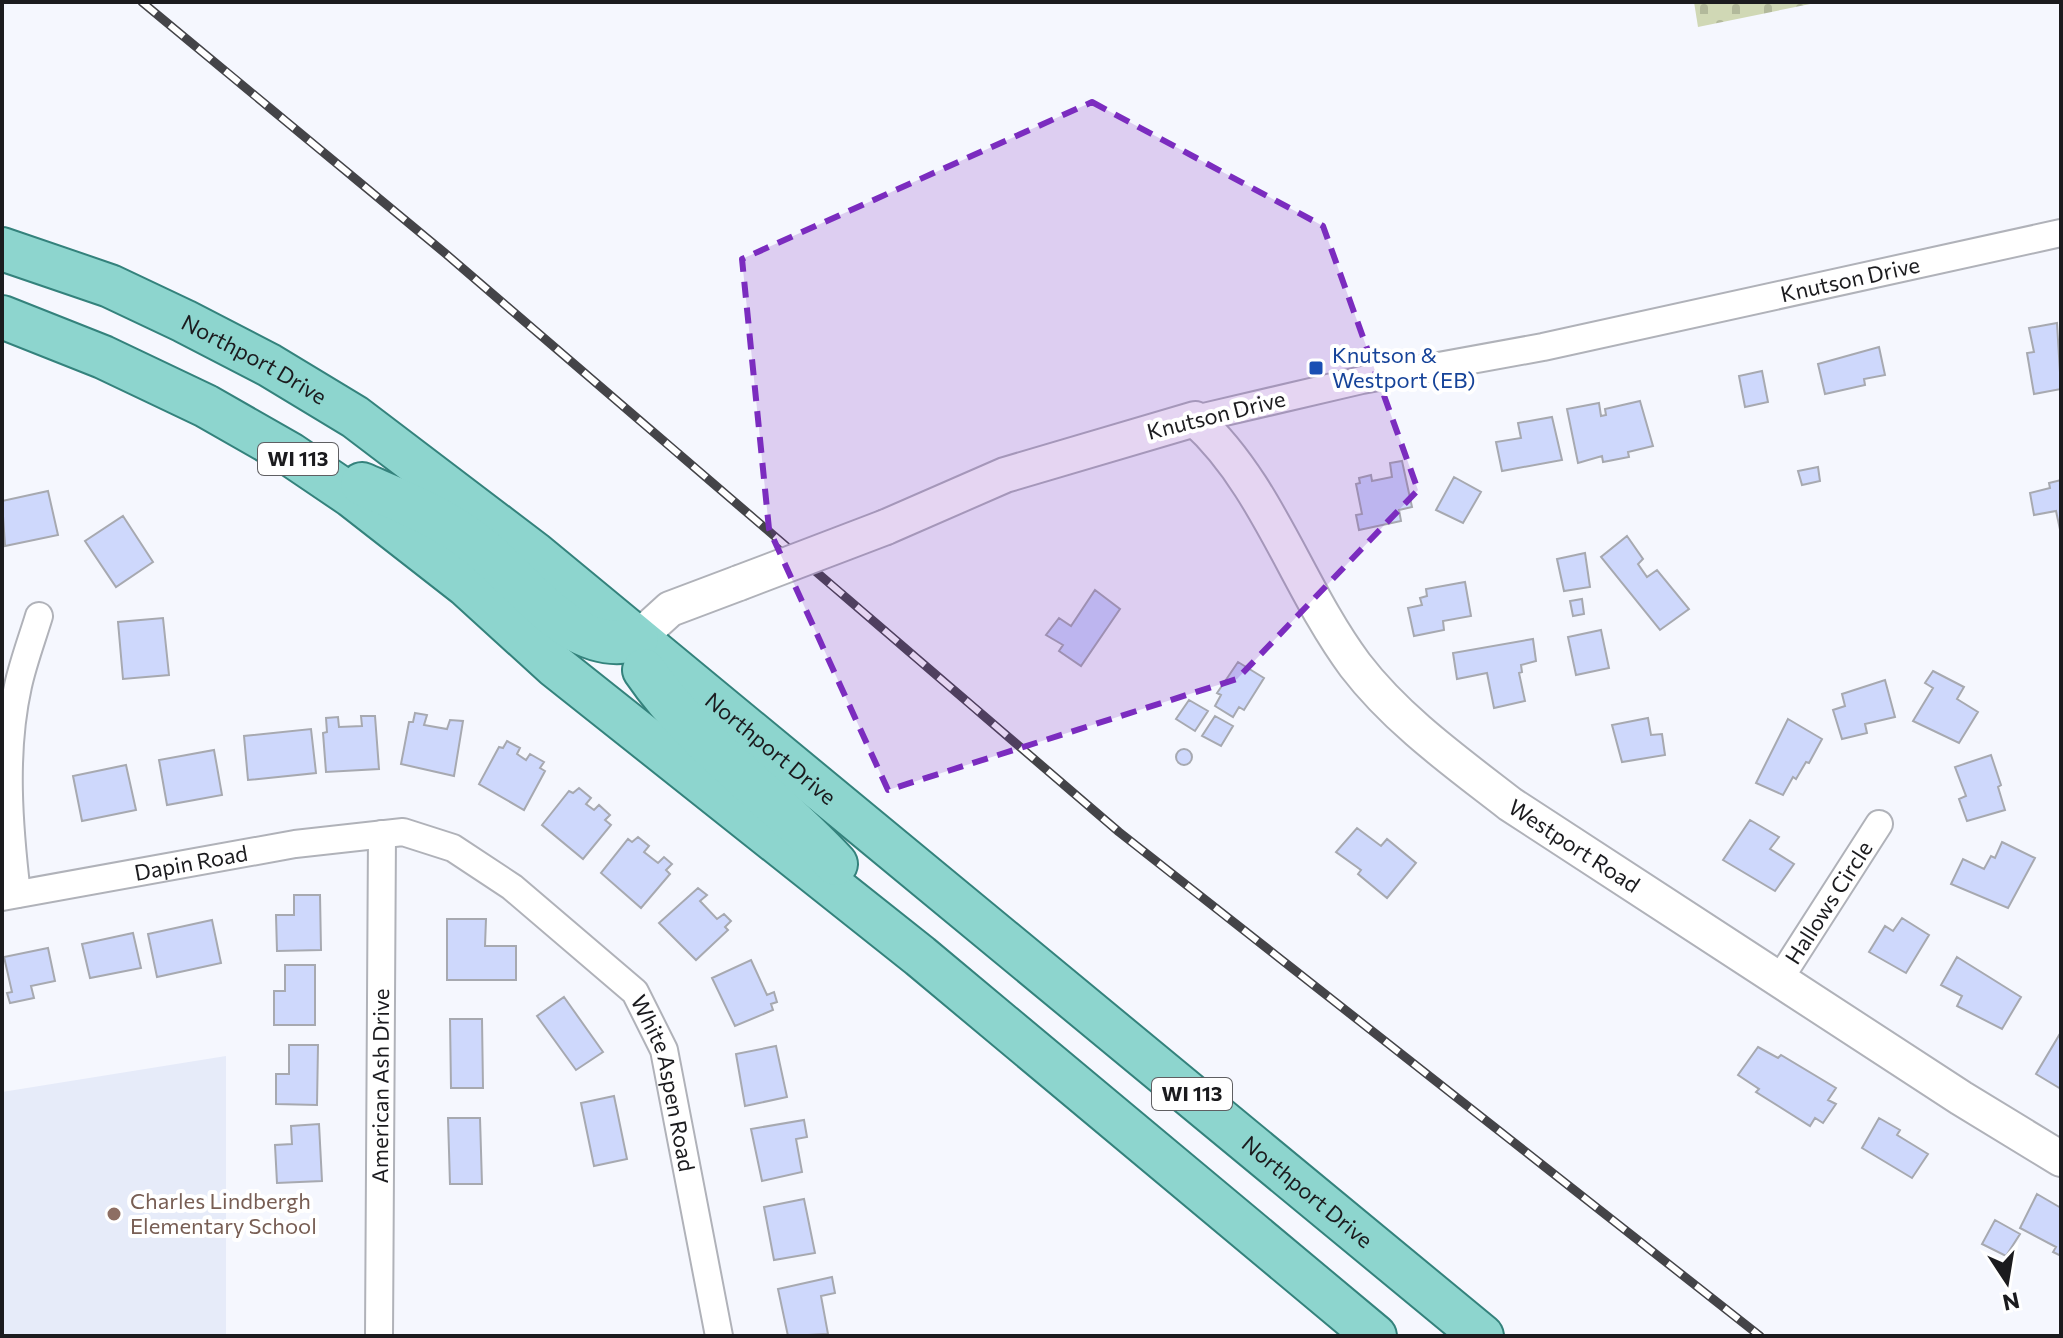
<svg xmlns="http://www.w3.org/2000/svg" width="2063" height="1338" viewBox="0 0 2063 1338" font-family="Commissioner,sans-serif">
  <defs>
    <pattern id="cemetery-stones" width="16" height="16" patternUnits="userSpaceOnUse" patternTransform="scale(2)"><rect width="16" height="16" fill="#d0d8b5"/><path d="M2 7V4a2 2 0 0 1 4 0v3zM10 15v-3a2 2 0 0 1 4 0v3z" fill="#b2b99b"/></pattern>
  </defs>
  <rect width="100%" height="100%" fill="#f5f7fe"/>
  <path fill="#e6ebf9" d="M226,1056V1336H2V1092Z"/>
  <path fill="url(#cemetery-stones)" d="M1694,2H1820L1698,27Z"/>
  <path fill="#ced8fc" stroke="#a7a9b0" stroke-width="2" d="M2057,323L2061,389L2034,394L2027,353L2034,352L2029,328Z
    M1879,347L1885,375L1864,379L1865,385L1825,394L1818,364Z
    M1762,371L1768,402L1745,407L1739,376Z
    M1640,401L1653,446L1628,452L1629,457L1603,462L1602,456L1578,463L1567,409L1599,403L1601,416L1606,415L1605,409Z
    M1552,417L1562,460L1502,471L1496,442L1521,438L1518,423Z
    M1402,461L1412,507L1399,510L1401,521L1359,530L1356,515L1362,514L1356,484L1360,483L1359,478L1371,475L1372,481L1392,477L1390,463Z
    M1818,467L1820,481L1802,485L1798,471Z
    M1454,477L1481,492L1463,523L1436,510Z
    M2061,480V534L2056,511L2034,515L2030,493L2050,488L2049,483Z
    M48,491L58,535L5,546L2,501Z
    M123,516L153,562L116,587L85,541Z
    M1627,536L1643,559L1638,564L1647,577L1657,570L1689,609L1660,630L1601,557Z
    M1585,553L1590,587L1564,591L1557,559Z
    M1465,582L1471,616L1443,621L1444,630L1414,636L1408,608L1422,605L1420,598L1427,596L1426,589Z
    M1095,590L1120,609L1081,666L1059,651L1063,645L1046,635L1059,618L1071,626Z
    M1582,599L1584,614L1573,616L1570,601Z
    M163,618L169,675L123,679L118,622Z
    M1601,630L1609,668L1576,675L1568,637Z
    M1533,639L1536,661L1521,665L1522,672L1519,673L1525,701L1494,708L1487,673L1457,679L1453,653Z
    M1238,662L1264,678L1244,710L1239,707L1233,717L1215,706L1221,695L1217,693Z
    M1933,671L1964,687L1957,699L1978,712L1959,743L1913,721L1933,688L1925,683Z
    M1885,680L1895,717L1865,724L1867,733L1842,739L1833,710L1845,706L1842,694Z
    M1189,700L1208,711L1195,731L1176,719Z
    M415,713L427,715L424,725L447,729L450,720L463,721L454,776L401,764L409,722H413Z
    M361,716H375L379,769L326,772L323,733L327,732L326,718L338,717L339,727L362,726Z
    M1215,716L1233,726L1221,746L1202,736Z
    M1648,718L1651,735L1662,734L1665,755L1622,762L1612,725Z
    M1788,719L1822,739L1809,763L1806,762L1796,779L1793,777L1783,795L1756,783Z
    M311,729L316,773L248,780L244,736Z
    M507,741L520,748L517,754L526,760L530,754L544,762L540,768L545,771L524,810L479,784L499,747L503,748Z
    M1176 757a8 8 0 1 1 16 0a8 8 0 1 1-16 0Z
    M214,750L222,795L167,805L159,760Z
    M1991,755L2001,785L1998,787L2005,810L1967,821L1959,799L1966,796L1955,767Z
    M126,765L136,810L82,821L73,776Z
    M579,788L591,798L586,804L594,810L599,805L610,815L605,820L611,825L583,859L542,825L569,791L573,793Z
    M1750,820L1779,837L1770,849L1794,864L1775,891L1723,860Z
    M1357,828L1381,846L1387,839L1416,863L1387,898L1358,874L1361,870L1336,852Z
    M638,837L649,846L644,852L658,863L664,857L672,864L666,870L670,874L641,908L601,873L628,839L632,842Z
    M2002,842L2035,858L2008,908L1951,884L1963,859L1984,869L1991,856L1995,858Z
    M698,888L707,895L700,901L717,919L724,914L731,921L725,927L728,930L696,960L659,923Z
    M294,895H320L321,950L277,951L276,915H294Z
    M1902,918L1929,935L1906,973L1869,952L1885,926L1893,931Z
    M447,919H486L485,946H516V980H447Z
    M212,920L221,963L157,977L148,934Z
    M133,933L141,968L90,978L82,944Z
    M48,948L55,981L31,986L34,998L10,1003L7,993L12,992L4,957Z
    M1957,957L2021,997L2002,1029L1957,1006L1962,996L1941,985Z
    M751,960L767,995L774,992L777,1002L771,1004L773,1010L735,1026L712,978Z
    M285,965H315V1025H274V991H285Z
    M564,997L603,1052L576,1070L537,1016Z
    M450,1019H482L483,1088H451Z
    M2061,1032V1089L2036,1074Z
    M289,1045H318L317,1105L276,1104V1074H289Z
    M776,1046L787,1097L745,1106L736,1054Z
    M1758,1047L1778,1058L1781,1055L1836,1088L1828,1100L1836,1104L1823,1123L1815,1118L1810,1126L1756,1092L1759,1089L1738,1075Z
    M614,1096L627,1159L594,1166L581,1103Z
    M448,1118H480L482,1184H450Z
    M1879,1118L1900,1130L1897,1135L1928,1154L1912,1178L1862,1148Z
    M804,1120L807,1137L796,1139L802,1172L762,1181L751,1129Z
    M319,1124L322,1181L277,1183L275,1145L292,1144L291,1126Z
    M2037,1194L2061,1208V1256L2053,1252L2056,1247L2020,1228Z
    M804,1199L815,1253L774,1260L764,1207Z
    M1995,1220L2020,1234L2006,1256L1982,1244Z
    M832,1277L835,1293L821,1296L828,1334L788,1336L778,1289Z"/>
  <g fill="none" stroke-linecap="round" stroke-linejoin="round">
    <g stroke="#b0b2b9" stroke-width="30">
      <g id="minor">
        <path id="s1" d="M1195,419L1362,380L1543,347L2061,233"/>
        <path d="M17,894C9,827 3,753 18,686C23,663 32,639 39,616"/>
        <path id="s2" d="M2,897L295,844L403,832L453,848L512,887L635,992L664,1050L719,1336"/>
        <path id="s3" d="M1779,980L1879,824"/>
        <path id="s4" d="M379,1336L382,834"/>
      </g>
    </g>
    <g stroke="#b0b2b9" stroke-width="38">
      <g id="tertiary">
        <path id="s5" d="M886,527L1005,475L1195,419C1267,484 1297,587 1355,665C1397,720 1456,762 1510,804L1961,1098L2061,1159"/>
        <path d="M637,639L670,609L739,583"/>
      </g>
    </g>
    <g stroke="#34827c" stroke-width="46">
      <g id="primary">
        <path id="s6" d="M2,249L110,286L184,321L269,365L355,417L534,553L1482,1336"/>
        <path d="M2,317L103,357L206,406L290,454L352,496L466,585L555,666L920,956L1375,1336"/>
        <path d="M362,484C401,501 442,517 476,544C522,578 573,659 637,639"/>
        <path d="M644,670C695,745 775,797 836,864"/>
      </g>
    </g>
    <use href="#minor" stroke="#fff" stroke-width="26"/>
    <use href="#tertiary" stroke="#fff" stroke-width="34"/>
    <use href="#primary" stroke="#8dd5ce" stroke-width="42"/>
    <g stroke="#444448" stroke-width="9">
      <path id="rail" d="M142,2L446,254L1119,832L1760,1336"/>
    </g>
    <use href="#rail" stroke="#fff" stroke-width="6" stroke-dasharray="18" stroke-linecap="butt"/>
    <g stroke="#b0b2b9" stroke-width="38" stroke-linecap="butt">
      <path id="tertiary-bridge" d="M739,583L886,527"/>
    </g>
    <use href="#tertiary-bridge" stroke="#fff" stroke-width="34"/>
  </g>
  <path fill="#7b2cbf" fill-opacity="0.2" stroke="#7b2cbf" stroke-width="6" stroke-dasharray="16 10" stroke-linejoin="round" d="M1092,102L1323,226L1418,490L1237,679L888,790L769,529L742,259Z"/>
  <rect fill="#1a4fb4" stroke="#fff" stroke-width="3" x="1308" y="360" width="16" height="16" rx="4"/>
  <circle fill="#8d6e63" stroke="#fff" stroke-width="3" cx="114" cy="1214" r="8"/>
  <g text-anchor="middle" stroke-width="8" stroke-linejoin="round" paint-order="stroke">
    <g fill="#fff" stroke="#5f5f62" stroke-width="2">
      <rect x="258" y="443" width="80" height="32" rx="6"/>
      <rect x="1152" y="1078" width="80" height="32" rx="6"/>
    </g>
    <g font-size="20" font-weight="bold" fill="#1b1b1e">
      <text x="298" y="466">WI 113</text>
      <text x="1192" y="1101">WI 113</text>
    </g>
    <g font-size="22" fill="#1b1b1e" stroke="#fff">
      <text dy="8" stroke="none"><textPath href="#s1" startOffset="670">Knutson Drive</textPath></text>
      <text dy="8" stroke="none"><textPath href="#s6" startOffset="276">Northport Drive</textPath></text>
      <text transform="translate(1216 415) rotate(-14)" y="8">Knutson Drive</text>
      <text dy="8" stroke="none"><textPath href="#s6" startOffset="924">Northport Drive</textPath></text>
      <text dy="8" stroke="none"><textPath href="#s5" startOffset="908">Westport Road</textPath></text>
      <text dy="8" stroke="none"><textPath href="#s2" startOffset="192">Dapin Road</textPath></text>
      <text dy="8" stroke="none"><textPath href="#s3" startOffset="92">Hallows Circle</textPath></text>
      <text dy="8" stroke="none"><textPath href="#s4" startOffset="250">American Ash Drive</textPath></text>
      <text dy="8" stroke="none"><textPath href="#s2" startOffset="788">White Aspen Road</textPath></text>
      <text dy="8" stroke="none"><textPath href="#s6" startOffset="1620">Northport Drive</textPath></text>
    </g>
    <g font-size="22" fill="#164399" stroke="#fff" text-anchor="start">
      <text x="1332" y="363">Knutson &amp;<tspan x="1332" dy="25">Westport (EB)</tspan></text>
    </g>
    <g font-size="22" fill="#785e54" stroke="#fff" text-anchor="start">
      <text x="130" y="1209">Charles Lindbergh<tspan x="130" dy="25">Elementary School</tspan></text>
    </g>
  </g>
  <rect width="2063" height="1338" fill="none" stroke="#1b1b1e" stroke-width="8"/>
  <g transform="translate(2007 1282) rotate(168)" stroke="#ffffff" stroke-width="6" paint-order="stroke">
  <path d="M0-6L14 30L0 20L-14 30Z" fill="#1b1b1e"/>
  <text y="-12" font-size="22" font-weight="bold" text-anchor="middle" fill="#1b1b1e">N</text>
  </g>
</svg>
